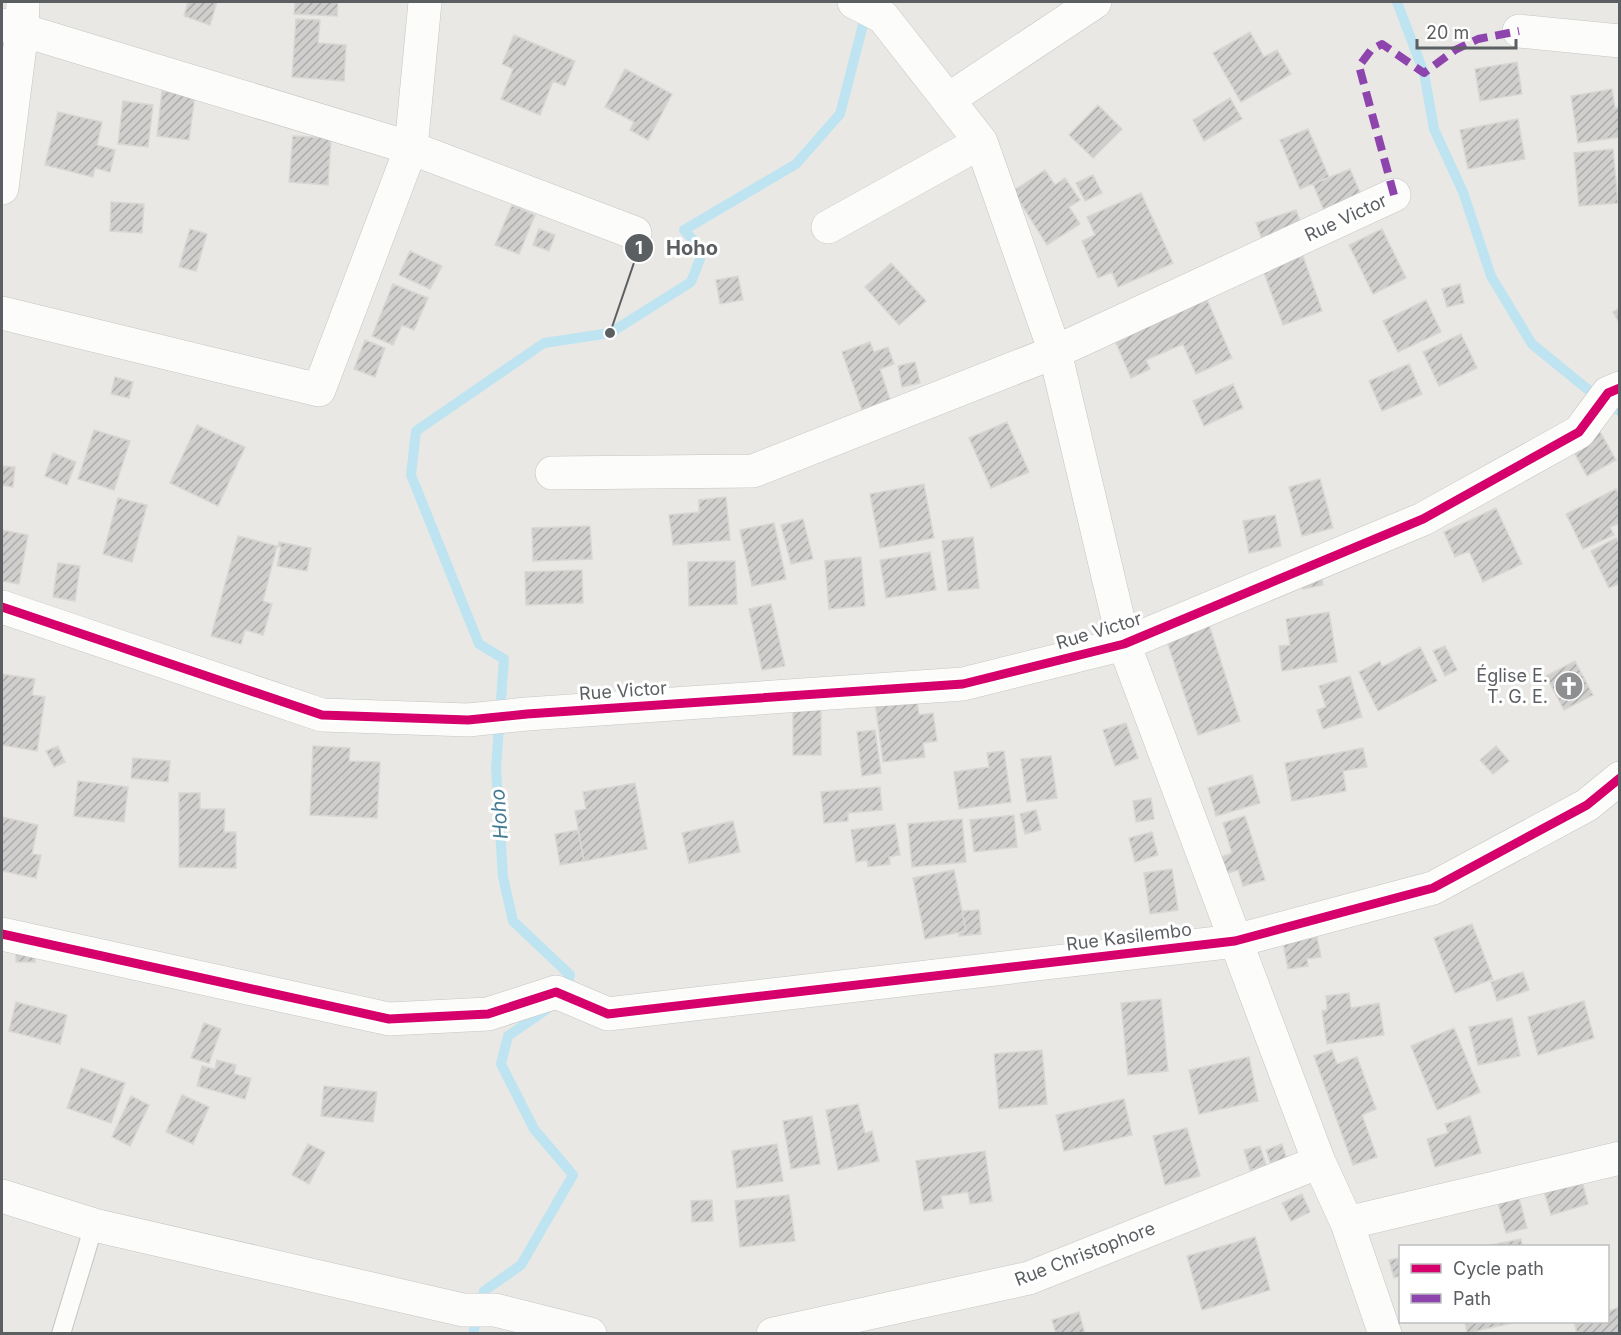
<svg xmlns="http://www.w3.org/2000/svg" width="1621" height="1335" viewBox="0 0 1621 1335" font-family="Inter,sans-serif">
  <defs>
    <pattern id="building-hatch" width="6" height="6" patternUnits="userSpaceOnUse" patternTransform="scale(1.5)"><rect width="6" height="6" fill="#d0cfce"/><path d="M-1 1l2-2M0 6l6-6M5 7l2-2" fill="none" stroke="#acabab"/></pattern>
  </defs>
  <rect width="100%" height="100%" fill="#eae8e5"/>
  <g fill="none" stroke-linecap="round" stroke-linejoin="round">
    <path stroke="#bde4f0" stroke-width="10" d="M1397,2L1424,73L1434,129L1463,192L1491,276L1532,344L1586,388L1620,411
      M566,993L570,975L513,921L503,877L496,768L504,659L479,644L411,475L416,431L544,343L610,333L691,282L703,251L684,230L796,164L840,114L866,13
      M473,1334L484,1291L521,1265L573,1175L534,1129L501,1064L508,1036L550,1007"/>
  </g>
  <path fill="url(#building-hatch)" stroke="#d9d7d4" stroke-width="1.5" d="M188,2H217L210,25L184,16Z
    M295,2H338L337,16L294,14Z
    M296,19L320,20L318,43L346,45L344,81L292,77Z
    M1250,32L1264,57L1277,50L1291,74L1241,102L1213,53Z
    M514,35L575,61L565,86L553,81L540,115L501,99L513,69L502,64Z
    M1517,62L1522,94L1480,101L1475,69Z
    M625,69L672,94L648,140L630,130L634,122L605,107Z
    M1612,89L1615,108L1620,107V137L1578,143L1571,96Z
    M162,91L195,95L189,140L157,136Z
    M1230,98L1242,119L1204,141L1193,120Z
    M123,101L153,105L148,147L118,144Z
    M1098,105L1122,129L1093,158L1069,135Z
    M58,112L102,122L97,145L115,150L110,172L95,168L93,177L45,165Z
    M1518,119L1525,159L1468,169L1460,130Z
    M1308,129L1329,177L1300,189L1280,140Z
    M293,136L331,138L328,185L289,182Z
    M1613,149L1618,203L1579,206L1574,153Z
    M1350,169L1362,197L1325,213L1313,184Z
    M1045,170L1055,185L1065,178L1080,200L1069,207L1080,224L1047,245L1013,191Z
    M1093,175L1102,193L1085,201L1076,183Z
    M1141,193L1173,263L1118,287L1112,272L1098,278L1082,241L1095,235L1087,217Z
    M111,202L144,204L142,233L110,231Z
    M512,205L535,215L519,254L495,245Z
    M1296,210L1304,232L1264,245L1256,223Z
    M190,229L207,234L196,271L179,267Z
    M539,229L555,235L549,251L533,245Z
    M1382,229L1406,278L1373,294L1349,245Z
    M410,251L442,266L430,289L399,275Z
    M1303,256L1322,311L1283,325L1263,270Z
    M891,263L926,301L899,325L865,287Z
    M738,276L743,300L720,304L716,280Z
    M393,284L428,298L414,330L402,325L393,345L372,336Z
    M1460,284L1464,303L1447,307L1442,289Z
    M1206,297L1232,358L1196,374L1183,344L1146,360L1150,369L1131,378L1114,338Z
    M1426,300L1441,332L1398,352L1383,321Z
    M1620,308V324L1613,312Z
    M1461,334L1477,368L1439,386L1423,352Z
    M365,340L385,348L375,377L354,369Z
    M870,342L874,352L888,347L894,364L880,369L890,400L862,410L842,352Z
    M915,362L920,383L902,387L898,366Z
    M1409,364L1422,394L1382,411L1369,381Z
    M115,377L133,382L129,398L111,394Z
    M1233,384L1243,408L1204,426L1193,401Z
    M1007,422L1029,472L991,488L969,438Z
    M1595,423L1616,460L1587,476L1567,439Z
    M197,425L245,447L218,506L170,483Z
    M94,430L130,441L114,490L78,479Z
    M53,453L76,462L67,485L45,476Z
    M2,466L15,467L13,487L2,485Z
    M1320,479L1333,528L1302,536L1289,487Z
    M924,484L934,538L880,548L870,494Z
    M1616,489L1620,496V523L1610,527L1614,535L1583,549L1566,514Z
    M726,497L730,540L673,545L669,515L699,512V500Z
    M118,498L147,505L132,562L103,554Z
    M1496,508L1522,564L1483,582L1469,551L1455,557L1444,532Z
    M1275,515L1281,546L1249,553L1243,521Z
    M803,519L813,559L791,564L781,525Z
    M774,523L786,579L752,586L740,530Z
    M590,526L592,559L533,561L532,528Z
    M2,530L28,535L19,584L2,581Z
    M238,536L277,546L263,601L272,604L263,635L245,630L241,644L211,636Z
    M973,537L979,588L948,591L942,541Z
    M1616,538L1620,545V583L1609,588L1591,551Z
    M279,542L311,548L307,571L277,566L281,547H278Z
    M930,552L936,590L886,598L880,560Z
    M861,557L865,606L829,609L825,561Z
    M735,561L737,604L689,606L688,562Z
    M58,563L80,566L75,601L53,597Z
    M1320,567L1323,585L1303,589L1299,571Z
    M582,570L583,603L526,605L525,572Z
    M1202,603L1240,721L1198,735L1159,617Z
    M771,604L785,666L762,670L749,609Z
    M1329,612L1337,662L1282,671L1279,646L1290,645L1286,619Z
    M1445,646L1457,670L1445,676L1433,651Z
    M1420,647L1437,681L1378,711L1359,672L1380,661L1382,667Z
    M1575,661L1593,695L1564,710L1546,676Z
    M2,674L35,679L32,695L45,697L37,751L2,745Z
    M1350,676L1362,717L1323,729L1317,710L1326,707L1319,686Z
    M916,695L919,715L933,713L937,741L923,743L925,757L883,762L875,701Z
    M793,709H821V755H793Z
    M1126,723L1138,758L1115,766L1103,730Z
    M875,730L881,773L862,776L857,732Z
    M58,746L65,762L54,767L46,751Z
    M313,746L350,748L349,761L380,762L377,818L310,815Z
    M1496,746L1509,761L1493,774L1480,760Z
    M1363,748L1367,767L1343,771L1346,791L1292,801L1285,763Z
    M1004,751L1011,802L959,809L954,772L989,767L987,753Z
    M1051,756L1057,798L1027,802L1021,759Z
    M133,758L170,761L168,782L131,778Z
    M1252,775L1260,803L1216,816L1208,788Z
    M78,781L128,787L124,822L74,816Z
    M635,783L647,849L584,861L575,811L586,809L583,792Z
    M880,787L882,810L848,813V821L824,823L821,792Z
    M179,793H200V809H225L224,832H236V868L179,867Z
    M1151,798L1154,819L1136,822L1133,801Z
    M1036,810L1041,830L1025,834L1020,814Z
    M1014,815L1017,847L974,852L970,820Z
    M1245,816L1265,880L1243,886L1238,870L1221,875L1216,859L1232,853L1223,823Z
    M2,817L38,825L32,854L41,855L36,878L2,871Z
    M962,819L966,862L912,867L908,824Z
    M733,821L740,852L689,863L682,833Z
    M895,824L900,855L889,857L890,864L868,867L867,860L856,862L851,830Z
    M578,830L584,861L560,865L555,834Z
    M1152,832L1158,855L1135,862L1129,838Z
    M1172,869L1178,910L1150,914L1144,873Z
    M954,870L966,931L925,939L913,878Z
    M979,910L981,934L959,936V933L966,931L962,911Z
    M1472,924L1493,979L1455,993L1434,938Z
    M35,936V962H16V937Z
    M1317,937L1321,957L1307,959L1308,966L1288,969L1283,943Z
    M1523,972L1529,990L1497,1001L1491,982Z
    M1349,993L1351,1008L1379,1003L1384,1035L1327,1044L1322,1011L1327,1010L1326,996Z
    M1161,999L1168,1071L1128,1075L1121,1003Z
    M1584,1001L1594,1038L1538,1055L1528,1017Z
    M16,1002L67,1015L60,1044L9,1031Z
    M1512,1018L1520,1056L1478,1065L1469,1027Z
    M204,1023L221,1029L209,1063L191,1058Z
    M1454,1028L1480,1092L1437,1110L1411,1046Z
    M1042,1050L1047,1104L999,1109L994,1054Z
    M1332,1050L1337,1064L1357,1057L1376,1109L1362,1115L1377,1157L1353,1165L1314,1056Z
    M1249,1057L1258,1101L1199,1114L1189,1070Z
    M217,1060L236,1065L234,1074L251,1078L245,1099L197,1086L202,1066L215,1069Z
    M81,1068L125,1083L111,1123L67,1108Z
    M324,1086L377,1092L373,1122L321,1116Z
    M182,1095L209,1107L193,1144L166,1132Z
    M131,1096L149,1105L130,1146L112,1137Z
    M1124,1099L1132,1135L1064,1151L1056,1115Z
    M858,1104L865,1133L872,1131L879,1161L838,1170L826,1110Z
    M812,1116L820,1164L791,1169L783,1121Z
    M1470,1116L1481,1153L1435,1167L1427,1139L1448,1133L1445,1124Z
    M1187,1128L1200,1176L1165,1185L1153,1136Z
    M308,1144L325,1152L309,1184L292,1175Z
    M777,1144L783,1181L737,1188L732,1151Z
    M1282,1144L1289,1166L1273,1171L1266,1150Z
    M1260,1146L1266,1165L1250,1170L1244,1150Z
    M985,1151L992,1201L970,1204L968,1192L941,1196L943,1208L924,1211L916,1161Z
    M1582,1181L1588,1204L1551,1215L1544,1191Z
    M1302,1194L1310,1212L1291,1221L1282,1203Z
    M1518,1194L1527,1228L1506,1233L1497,1199Z
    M789,1195L795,1241L740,1247L735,1201Z
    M712,1200L713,1221L692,1222L691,1201Z
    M1255,1237L1270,1290L1202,1310L1187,1256Z
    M1521,1239L1522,1246H1486Z
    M1400,1258V1276L1394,1278L1389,1260Z
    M1620,1307V1334H1577L1574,1322H1608V1311Z
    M1079,1312L1085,1334H1056L1052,1320Z
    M1465,1322H1517L1467,1333Z"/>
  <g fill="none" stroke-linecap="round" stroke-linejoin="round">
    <g stroke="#c4c5c5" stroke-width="20">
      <path id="lane" d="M61,1334L94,1225"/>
    </g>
    <g stroke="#c4c5c5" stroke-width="34">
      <path id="street" d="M854,2L883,17L981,142L1055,352L1124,644L1319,1162L1347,1223L1385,1334
        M2,25L22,30L411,148L635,233
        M1519,31L1620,41
        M949,99L1095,2
        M2,188L22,30L23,2
        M828,227L981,142
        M2,313L319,390L411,148L425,2
        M552,473L753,471L1055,352L1394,195
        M2,607L322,715L468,720L527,714L963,684L1124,644L1423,519L1579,432L1608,393L1620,388
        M2,934L389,1019L488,1014L556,992L608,1014L1235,941L1433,888L1587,805L1620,778
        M2,1196L94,1225L463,1310H495L590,1334
        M1347,1223L1620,1158
        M773,1334L1029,1278L1319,1162"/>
    </g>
    <use href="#lane" stroke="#fcfcfb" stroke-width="18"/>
    <use href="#street" stroke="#fcfcfb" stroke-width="33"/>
    <path stroke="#8e44ad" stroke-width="8" stroke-dasharray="15 8" stroke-linecap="butt" d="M1394,195L1359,66L1371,50L1382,44L1424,73L1455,50L1478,39L1519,31"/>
    <g stroke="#fff" stroke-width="13">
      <path id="cycleway" d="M2,607L322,715L468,720L527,714L963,684L1124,644L1423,519L1579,432L1608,393L1620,388
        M2,934L389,1019L488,1014L556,992L608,1014L1235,941L1433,888L1587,805L1620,778"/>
    </g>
    <use href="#cycleway" stroke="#d6006c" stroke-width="9"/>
  </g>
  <defs>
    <g id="church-disc" transform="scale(1.5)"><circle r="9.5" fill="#8d8f90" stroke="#fff"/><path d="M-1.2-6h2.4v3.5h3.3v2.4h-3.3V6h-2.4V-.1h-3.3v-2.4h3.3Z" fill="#fff"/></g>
  </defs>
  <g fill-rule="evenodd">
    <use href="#church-disc" x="1569" y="686"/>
  </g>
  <g text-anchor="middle" stroke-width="6" stroke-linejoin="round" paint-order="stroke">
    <g font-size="18" fill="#5b5f62" stroke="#fff">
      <text transform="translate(1346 218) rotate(-25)" y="6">Rue Victor</text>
      <text transform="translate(1099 631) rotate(-17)" y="6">Rue Victor</text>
      <text transform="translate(623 691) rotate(-4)" y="6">Rue Victor</text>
      <text transform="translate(1129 937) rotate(-7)" y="6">Rue Kasilembo</text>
      <text transform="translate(1085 1254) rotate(-21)" y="6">Rue Christophore</text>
    </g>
    <g font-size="18" fill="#5b5f62" stroke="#fff" text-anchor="end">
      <text x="1548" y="682">Église E.<tspan x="1548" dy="21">T. G. E.</tspan></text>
    </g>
    <g font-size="20" font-style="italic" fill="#437b94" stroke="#fff">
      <text transform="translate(499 814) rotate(-94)" y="7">Hoho</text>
    </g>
  </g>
  <path fill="none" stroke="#5b5f62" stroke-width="2" d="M610 333L639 248"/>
  <g fill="#5b5f62" stroke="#fff" stroke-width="2">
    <circle cx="610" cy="333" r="6"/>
    <circle cx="639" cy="248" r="15"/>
  </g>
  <g font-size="18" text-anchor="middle" font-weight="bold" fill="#fff">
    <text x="639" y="254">1</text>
  </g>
  <g font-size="20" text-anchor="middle" font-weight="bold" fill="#5b5f62" stroke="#fff" stroke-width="6" stroke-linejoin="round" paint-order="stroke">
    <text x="692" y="255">Hoho</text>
  </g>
  <rect width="1621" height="1335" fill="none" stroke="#5b5f62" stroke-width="6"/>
  <rect x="1399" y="1245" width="210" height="78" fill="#ffffff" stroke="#bdbfc0" stroke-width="1.5"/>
  <rect x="1411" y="1264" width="30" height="9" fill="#d6006c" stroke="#bdbfc0" stroke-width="1.5"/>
  <text x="1453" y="1275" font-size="18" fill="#5b5f62">Cycle path</text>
  <rect x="1411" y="1294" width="30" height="9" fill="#8e44ad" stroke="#bdbfc0" stroke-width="1.5"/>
  <text x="1453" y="1305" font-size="18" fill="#5b5f62">Path</text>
  <path d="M1417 39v9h99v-9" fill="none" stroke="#5b5f62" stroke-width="3"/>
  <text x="1426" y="39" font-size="18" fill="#5b5f62" stroke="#ffffff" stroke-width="4.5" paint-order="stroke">20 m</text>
</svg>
